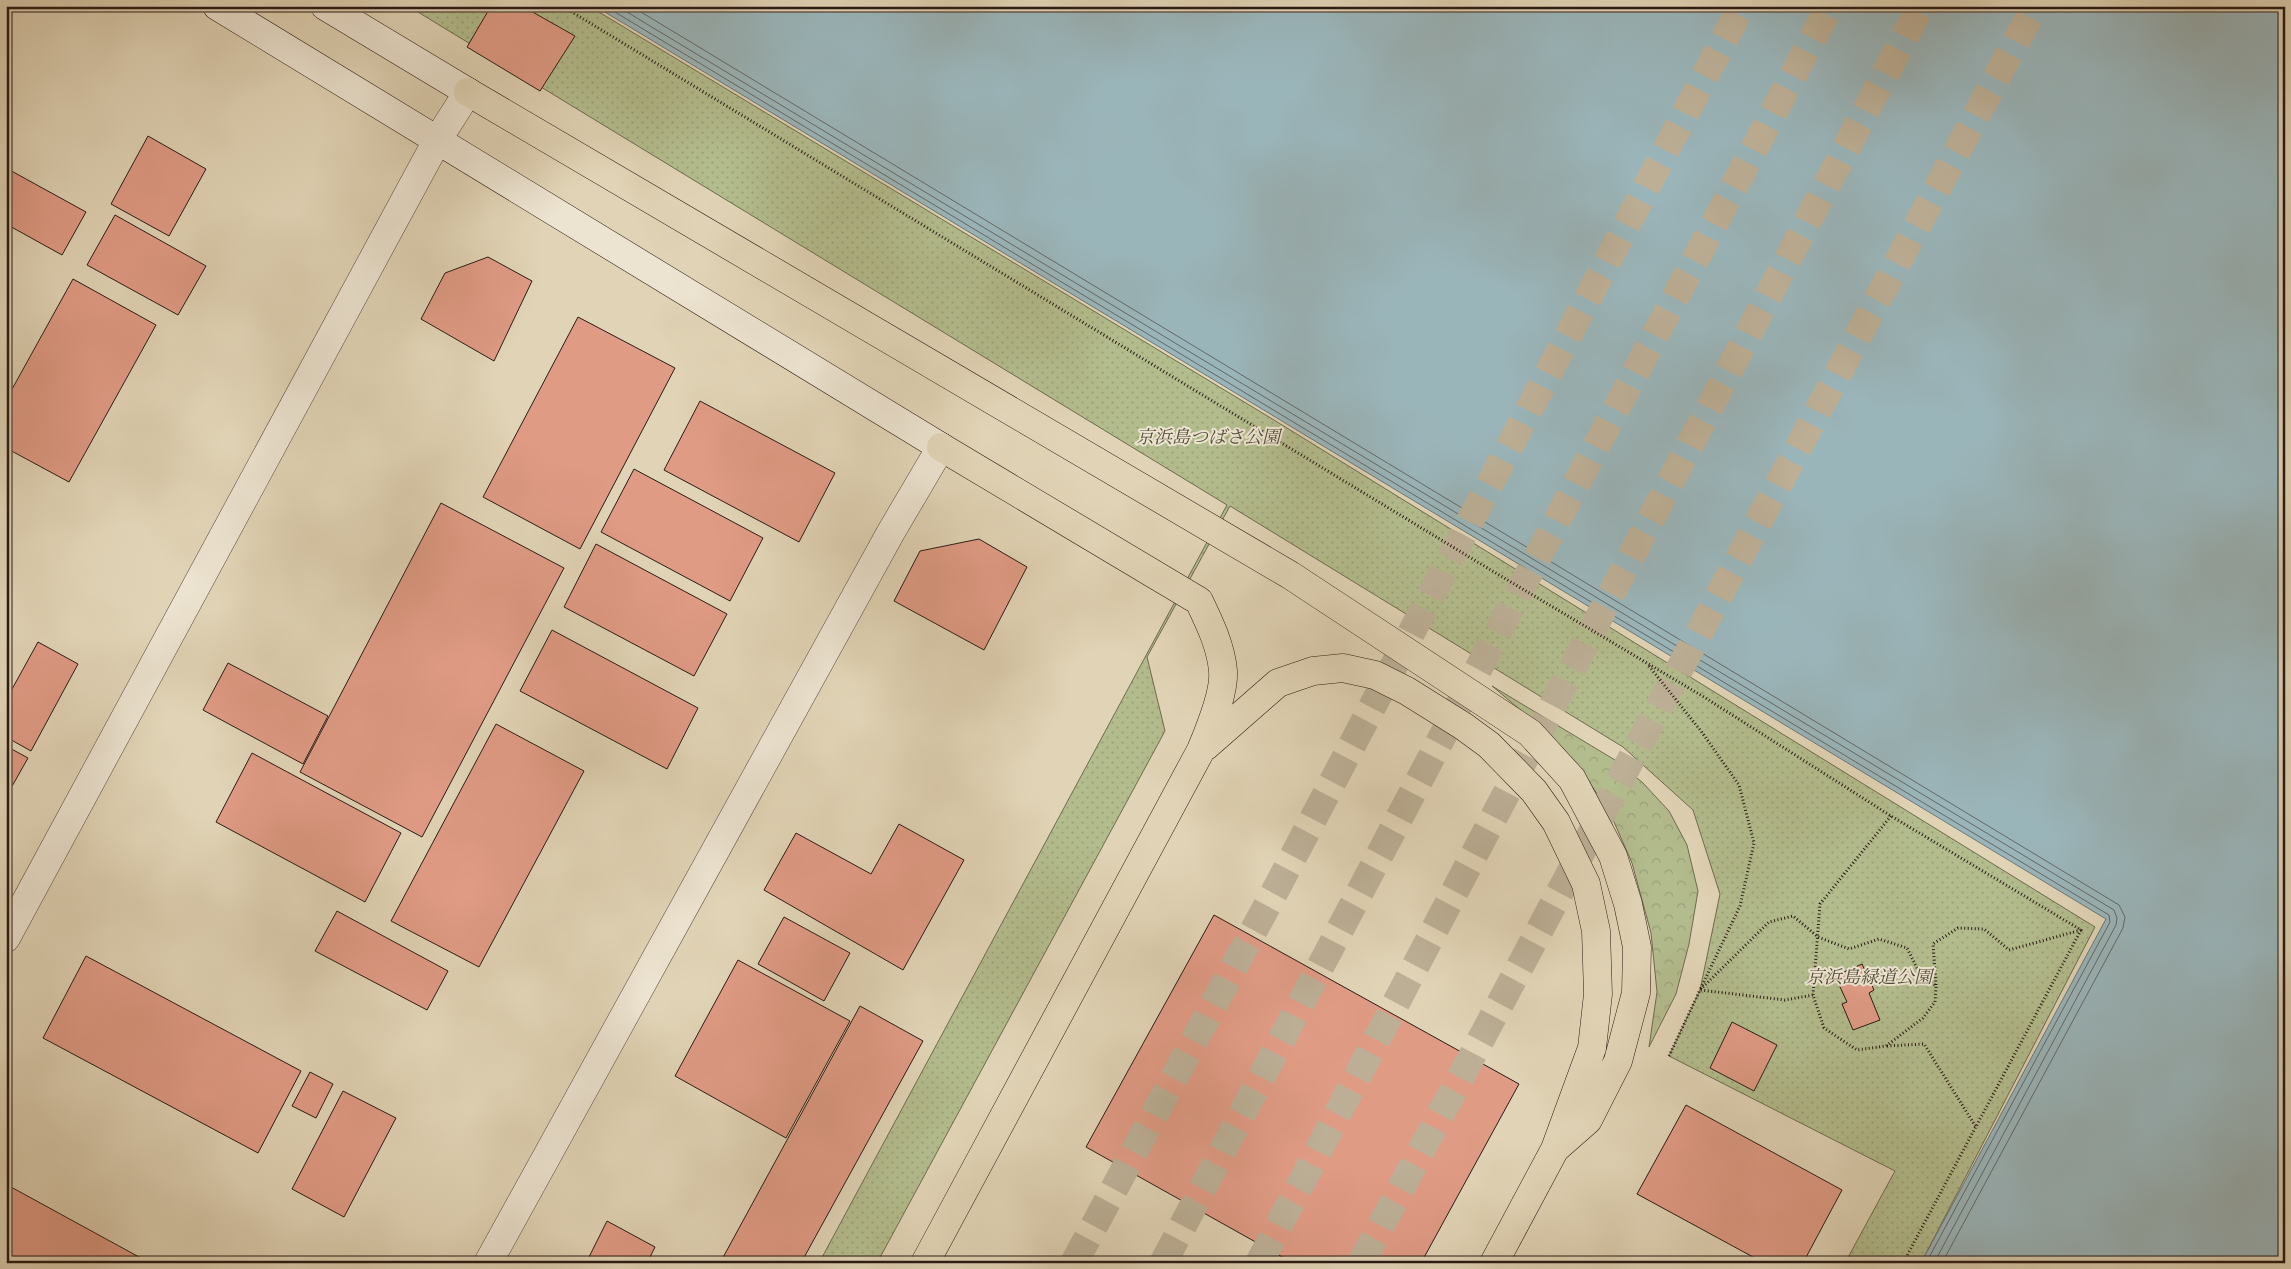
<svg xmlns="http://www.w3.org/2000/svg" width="2291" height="1269" viewBox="0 0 2291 1269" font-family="'Libre Caslon Text','Noto Serif JP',serif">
  <defs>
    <pattern id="forest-crowns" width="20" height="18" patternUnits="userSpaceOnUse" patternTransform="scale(1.25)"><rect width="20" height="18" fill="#b3bc8d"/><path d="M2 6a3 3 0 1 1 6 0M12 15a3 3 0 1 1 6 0" fill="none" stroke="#9aa179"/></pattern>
    <pattern id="park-dots" width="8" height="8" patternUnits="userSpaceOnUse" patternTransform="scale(1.25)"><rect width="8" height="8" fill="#b3bc8d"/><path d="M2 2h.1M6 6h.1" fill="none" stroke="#9aa179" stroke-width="1.8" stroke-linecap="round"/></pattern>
  </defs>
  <rect width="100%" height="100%" fill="#e1d4b6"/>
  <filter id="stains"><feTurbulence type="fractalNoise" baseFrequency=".004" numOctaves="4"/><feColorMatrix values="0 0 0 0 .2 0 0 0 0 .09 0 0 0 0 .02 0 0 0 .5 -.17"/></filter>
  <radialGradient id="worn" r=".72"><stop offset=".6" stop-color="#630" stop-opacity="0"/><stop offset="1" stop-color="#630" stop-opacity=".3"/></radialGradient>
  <path fill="url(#forest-crowns)" stroke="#6e6b50" d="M1492,686L1615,760L1643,783L1669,811L1687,845L1698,891L1689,944L1676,994L1649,1047L1657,992L1651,933L1632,863L1611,815L1582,771L1549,734Z"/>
  <path fill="url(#park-dots)" stroke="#6e6b50" d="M408,6H589L1274,420L2095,927L1921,1263H1845L1895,1171L1669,1056L1700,990L1720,894L1693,810L1623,747L1230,506L1147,657L1165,731L877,1263H819L1227,505Z"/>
  <path fill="#9ab5ba" stroke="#6d7778" d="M595,6H2285V1263H1921L2106,919Z"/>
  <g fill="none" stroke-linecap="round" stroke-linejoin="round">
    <path stroke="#626867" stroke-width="1" d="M605,6L2109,915L2110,922L1926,1263
      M617,6L2114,910L2117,918L2116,925L1934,1263
      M631,6L2119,905L2125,917L2123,928L1942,1263"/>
  </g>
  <path fill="#e09b85" stroke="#2a1a14" d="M491,6H522L575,36L540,91L467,47Z
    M148,136L206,169L169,236L111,204Z
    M6,168L86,212L62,255L6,224Z
    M115,215L206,266L178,315L87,265Z
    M488,257L532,281L494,361L421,319L445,273Z
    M73,279L156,325L69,482L6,448V400Z
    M578,317L675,368L580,549L483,497Z
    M700,401L835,473L799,542L664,470Z
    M634,469L763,538L730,601L601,532Z
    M441,503L564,568L422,837L300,772Z
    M979,539L1027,567L984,650L894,601L920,551Z
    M596,544L727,614L694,676L564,607Z
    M552,630L698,708L667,769L520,691Z
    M38,642L78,664L31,751L6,737V700Z
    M228,663L328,716L303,764L203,710Z
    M496,724L584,771L479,967L391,921Z
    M6,746L28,758L6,797Z
    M252,753L401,833L365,902L216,822Z
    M899,824L964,860L903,970L764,890L796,833L871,874Z
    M337,911L448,971L427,1010L315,951Z
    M1214,915L1519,1084L1421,1263H1293L1086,1147Z
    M784,917L850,953L824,1001L758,964Z
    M86,956L301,1071L258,1153L43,1038Z
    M738,960L850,1021L786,1138L675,1076Z
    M1862,964L1874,990L1869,993L1880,1020L1853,1030L1842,1004L1847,1002L1835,976Z
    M860,1006L923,1041L801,1263H720Z
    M1732,1022L1777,1045L1754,1091L1710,1068Z
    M310,1072L333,1084L316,1118L292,1106Z
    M343,1091L396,1118L344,1217L292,1189Z
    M1686,1105L1842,1190L1803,1263H1764L1637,1194Z
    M11,1187L150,1263H6V1195Z
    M607,1221L655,1247L647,1263H586Z"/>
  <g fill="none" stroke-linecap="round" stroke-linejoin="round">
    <path stroke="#bcaf96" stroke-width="28" stroke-dasharray="28 14" stroke-linecap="butt" d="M1074,1263L1275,891L1742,6
      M1163,1263L1830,6
      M1259,1263L1921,6
      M1361,1263L2035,6"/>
    <g stroke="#58483c" stroke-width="29">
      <path id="street" d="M6,938L438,139L468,92
        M488,1263L891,532L941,447"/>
    </g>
    <g stroke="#2a1a14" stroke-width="29">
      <path id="secondary" d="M217,6L941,447
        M325,6L468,92"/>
    </g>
    <g stroke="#2a1a14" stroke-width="29">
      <path id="highway" d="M468,92L1290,575L1530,733L1572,779L1613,856L1628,904L1637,947L1636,993L1618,1061L1588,1120L1555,1149
        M1206,746L1278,683L1313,671L1343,668L1375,675L1407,691L1463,726L1489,745L1534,791L1556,822L1586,884L1596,931L1598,994L1592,1048L1555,1149L1494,1263
        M925,1263L1201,750C1209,731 1225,691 1223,671C1221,646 1209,622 1199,601L941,447"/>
    </g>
    <path stroke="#2a1a14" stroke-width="3" stroke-dasharray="1 2.5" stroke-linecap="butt" d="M562,6L1494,572L1704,697L1891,816L2081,930L1903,1263
      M1649,666L1701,731L1739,785L1754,843L1740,906L1700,990L1785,1000L1813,995
      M1936,985L1933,944L1958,928L1984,929L2009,950L2081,930
      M1887,1046L1924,1044L1976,1127
      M1669,1056L1700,990L1769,922L1793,916L1818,937L1849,949L1879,939L1907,948L1918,970L1936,986L1935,1002L1923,1018L1886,1046L1857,1050L1824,1028L1813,995L1820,904L1891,816"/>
    <use href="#street" stroke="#ece3d0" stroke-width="28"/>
    <use href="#secondary" stroke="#ece3d0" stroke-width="28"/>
    <use href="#highway" stroke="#e1d4b6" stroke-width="28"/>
  </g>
  <g text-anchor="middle" stroke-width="4" stroke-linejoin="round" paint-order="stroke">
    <g font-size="18" font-style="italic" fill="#534b38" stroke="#ece3d0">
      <text x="1208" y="443">京浜島つばさ公園</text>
      <text x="1869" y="983">京浜島緑道公園</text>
    </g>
  </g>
  <rect width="2291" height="1269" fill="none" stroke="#e1d4b6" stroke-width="25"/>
  <rect x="8" y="8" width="2276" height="1254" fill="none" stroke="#2a1a14" stroke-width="2.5"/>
  <rect x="12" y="12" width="2266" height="1244" fill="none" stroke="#2a1a14"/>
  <rect width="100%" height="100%" filter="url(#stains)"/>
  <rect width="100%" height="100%" fill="url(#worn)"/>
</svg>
